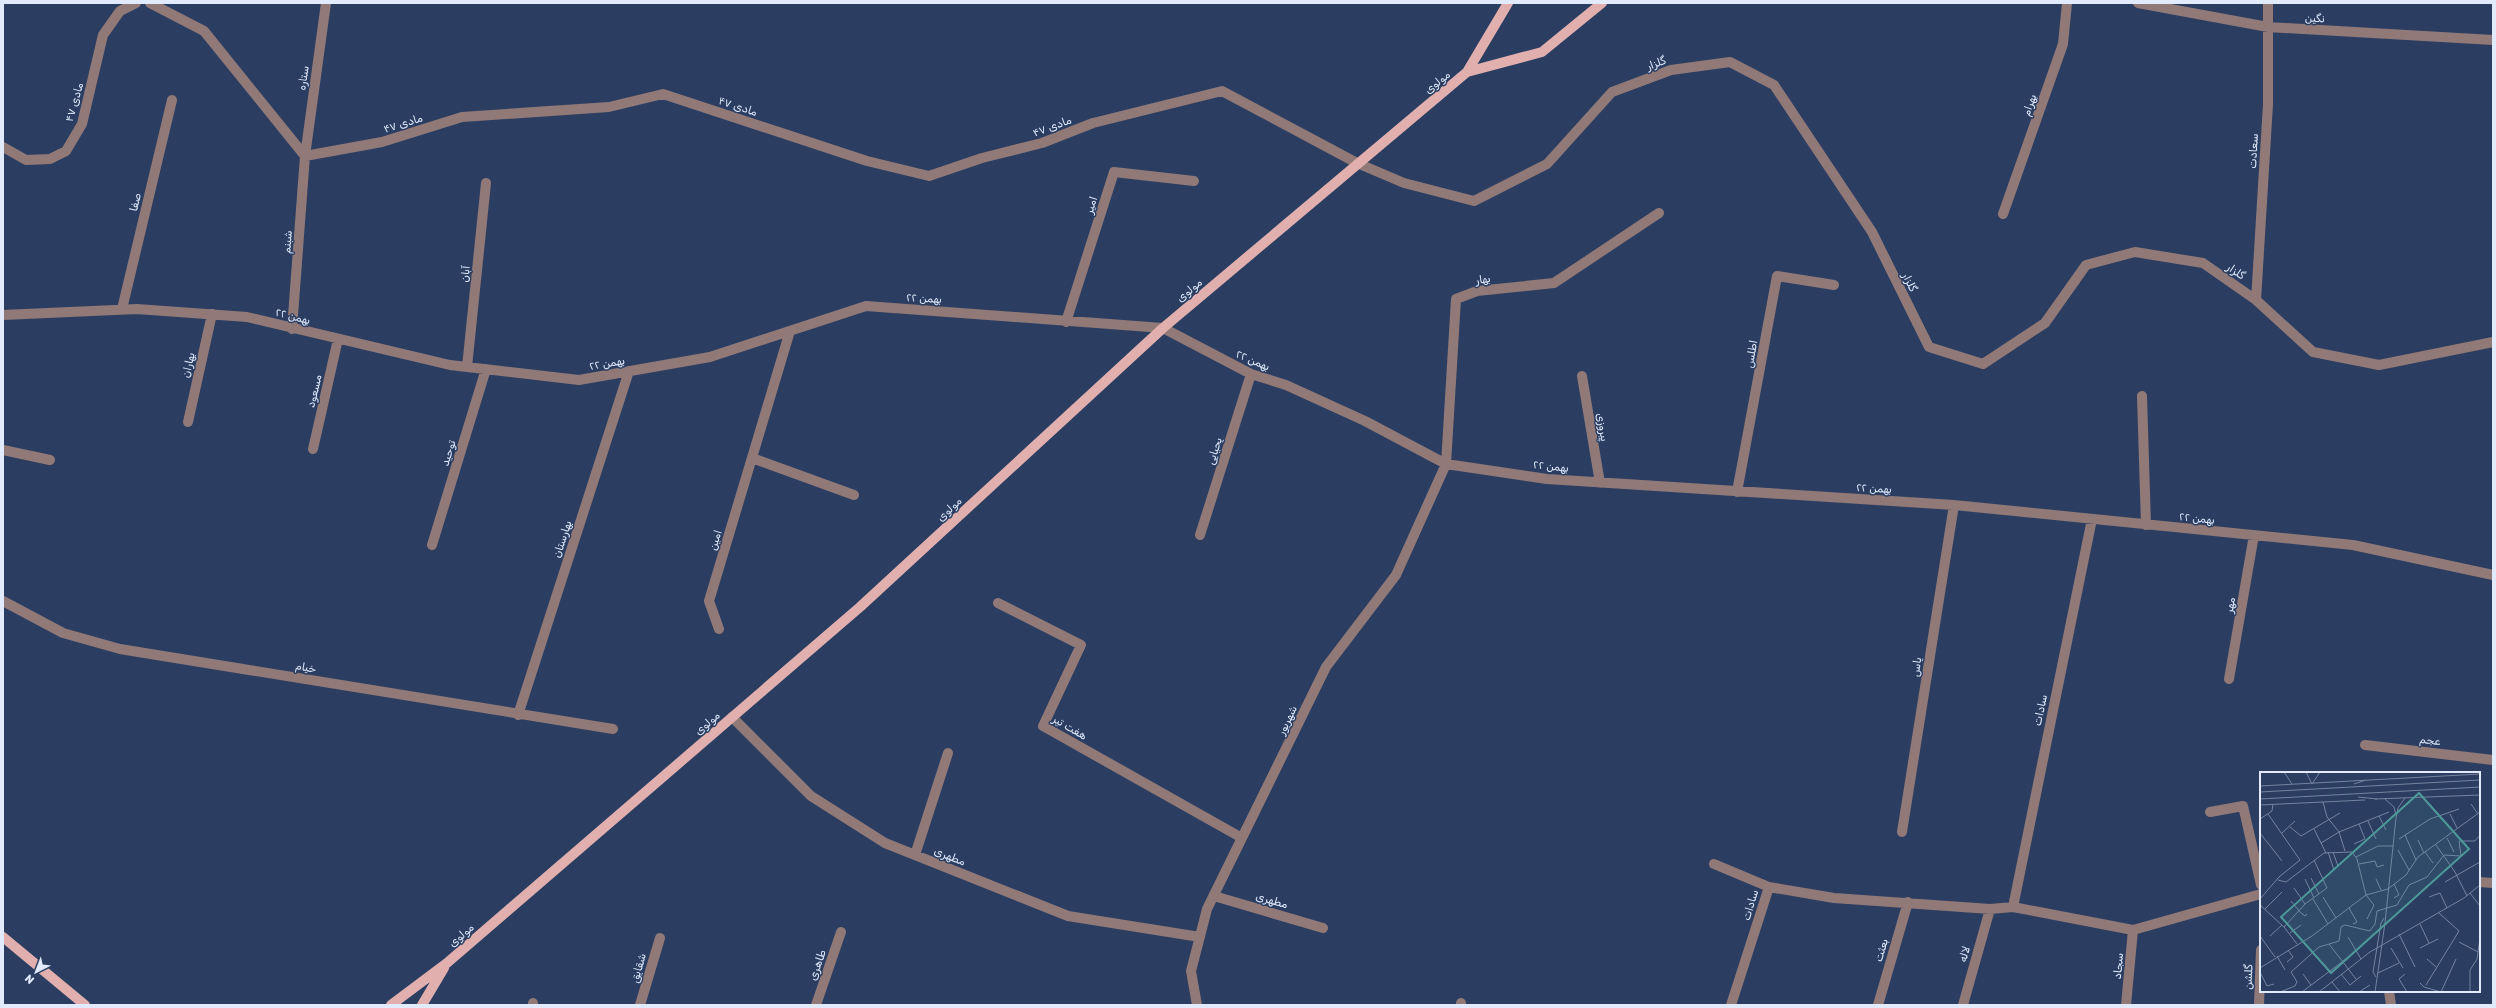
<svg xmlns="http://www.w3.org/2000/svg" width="2496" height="1008" viewBox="0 0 2496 1008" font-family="Rubik,Vazirmatn,sans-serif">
  <rect width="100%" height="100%" fill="#2b3e62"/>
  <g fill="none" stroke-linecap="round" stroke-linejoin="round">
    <path stroke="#917977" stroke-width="10" d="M150,3L204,31L305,156L382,142L462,117L609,107L663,94L867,161L929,176L982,158L1042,143L1093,123L1222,91L1357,163L1404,183L1474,201L1547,164L1612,92L1671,70L1730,62L1774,85L1872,232L1929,347L1983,364L2045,323L2086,265L2135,252L2203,263L2256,300L2313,352L2379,365L2493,342
      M2138,3L2268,27L2493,40
      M3,147L26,160L50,159L66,151L82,124L103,35L120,11L136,3
      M2003,214L2063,44L2067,3
      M2256,300L2268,104V3
      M122,309L172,100
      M3,315L137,309L247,317L450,365L579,380L710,357L866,306L1163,328L1251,374L1286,385L1365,421L1446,464L1547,479L1954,505L2353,545L2493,575
      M1066,322L1114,172L1194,181
      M292,329L305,156L326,3
      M467,367L486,183
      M1582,376L1600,483
      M2142,396L2146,525
      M188,422L212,314
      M313,449L338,339
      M3,450L50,460
      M752,458L854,495
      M1737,492L1777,276L1834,285
      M1200,535L1251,374
      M432,545L486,369
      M3,601L63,633L120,649L613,729
      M998,603L1081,645L1043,726L1242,838
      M719,629L709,601L790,331
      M2229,679L2254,535
      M518,715L629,371
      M732,717L811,796L885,843L1068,916L1200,937
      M2365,745L2493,760
      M2210,812L2243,806L2261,885
      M1902,832L1954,505
      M915,855L948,753
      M1714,864L1769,887
      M2479,882L2493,883
      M1214,896L1323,928
      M2013,907L2092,519
      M2389,991L2391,1005
      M533,1005V1003
      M640,1005L660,938
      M816,1005L841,932
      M1197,1005L1191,971L1207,909L1326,667L1396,575L1446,464L1456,299L1477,291L1554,283L1659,213
      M1461,1005V1003
      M1731,1005L1769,887L1834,898L1990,909L2013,907L2133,930L2261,894
      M1878,1005L1908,902
      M1963,1005L1990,909
      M2126,1005L2133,930
      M2259,1005L2261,950"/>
    <path stroke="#e1b0ae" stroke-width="10" d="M1467,72L1542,52L1602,3
      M3,937L85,1005
      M391,1005L447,963L860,607L1163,328L1467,72L1508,3
      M422,1005L444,968"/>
  </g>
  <g text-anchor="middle" stroke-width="3" stroke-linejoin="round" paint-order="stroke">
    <g font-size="11" fill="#e1ebfd" stroke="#2b3e62">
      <text transform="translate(2315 18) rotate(3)" y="4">نگین</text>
      <text transform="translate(1656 63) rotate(-20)" y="4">گلزار</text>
      <text transform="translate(303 78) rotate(-82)" y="4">ستاره</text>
      <text transform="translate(1437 82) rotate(-39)" y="4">مولوی</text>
      <text transform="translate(74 102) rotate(-74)" y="4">مادی ۴۷</text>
      <text transform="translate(2029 105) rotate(-71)" y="4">بهرام</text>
      <text transform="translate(738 106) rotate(18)" y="4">مادی ۴۷</text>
      <text transform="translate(403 123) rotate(-17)" y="4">مادی ۴۷</text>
      <text transform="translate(1052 126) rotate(-20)" y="4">مادی ۴۷</text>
      <text transform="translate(2253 151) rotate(-87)" y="4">سعادت</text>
      <text transform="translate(135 202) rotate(-77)" y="4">صفا</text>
      <text transform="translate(1091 205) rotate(-72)" y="4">امیر</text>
      <text transform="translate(287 242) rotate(-86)" y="4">شبنم</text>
      <text transform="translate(2236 271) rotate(34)" y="4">گلزار</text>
      <text transform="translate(465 274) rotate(-84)" y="4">آبان</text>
      <text transform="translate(1483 279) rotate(-8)" y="4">بهار</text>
      <text transform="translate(1910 282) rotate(64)" y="4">گلزار</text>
      <text transform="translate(1189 290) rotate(-40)" y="4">مولوی</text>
      <text transform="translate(924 298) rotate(3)" y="4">۲۲ بهمن</text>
      <text transform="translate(293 316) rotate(14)" y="4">۲۲ بهمن</text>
      <text transform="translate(1751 354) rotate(-80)" y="4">اطلس</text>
      <text transform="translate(1253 360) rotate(23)" y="4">۲۲ بهمن</text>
      <text transform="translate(607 363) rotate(-10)" y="4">۲۲ بهمن</text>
      <text transform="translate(188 365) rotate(-77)" y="4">بهاران</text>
      <text transform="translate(314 391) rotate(-77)" y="4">مسعود</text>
      <text transform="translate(1603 427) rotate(81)" y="4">پیروزی</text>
      <text transform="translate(1214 451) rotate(-72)" y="4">یحیایی</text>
      <text transform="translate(448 453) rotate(-73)" y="4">توحید</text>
      <text transform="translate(1551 466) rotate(6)" y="4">۲۲ بهمن</text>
      <text transform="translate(1874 488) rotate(3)" y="4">۲۲ بهمن</text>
      <text transform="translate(949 509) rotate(-43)" y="4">مولوی</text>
      <text transform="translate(2197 518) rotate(6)" y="4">۲۲ بهمن</text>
      <text transform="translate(562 539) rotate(-72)" y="4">بهارستان</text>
      <text transform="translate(715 540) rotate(-73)" y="4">امین</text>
      <text transform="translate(2230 605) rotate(-80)" y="4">مهر</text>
      <text transform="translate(306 667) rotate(10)" y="4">خیام</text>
      <text transform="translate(1916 667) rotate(-81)" y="4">یاس</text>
      <text transform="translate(2040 710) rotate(-78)" y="4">سادات</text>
      <text transform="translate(1287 720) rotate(-64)" y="4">شهریور</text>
      <text transform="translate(707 723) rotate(-41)" y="4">مولوی</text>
      <text transform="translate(1070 727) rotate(30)" y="4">هفت تیر</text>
      <text transform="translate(2430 740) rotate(6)" y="4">عجم</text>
      <text transform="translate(950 856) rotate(22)" y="4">مطهری</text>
      <text transform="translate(1272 900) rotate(16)" y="4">مطهری</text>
      <text transform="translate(1750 905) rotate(-73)" y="4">سادات</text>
      <text transform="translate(461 935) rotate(-41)" y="4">مولوی</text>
      <text transform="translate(1881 950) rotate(-74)" y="4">بعثت</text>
      <text transform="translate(1964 954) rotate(-74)" y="4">لاله</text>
      <text transform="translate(817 965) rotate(-71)" y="4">طاهری</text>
      <text transform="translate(2118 966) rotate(-85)" y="4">سجاد</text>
      <text transform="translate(638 968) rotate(-74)" y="4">شقایق</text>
      <text transform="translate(2248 977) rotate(-88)" y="4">گلشن</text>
    </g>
  </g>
  <g transform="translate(2260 772)">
    <rect width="220" height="220" fill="#2b3e62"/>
    <path fill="none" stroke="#7483a0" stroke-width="1" d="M24,0L32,12M46,0L52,12L60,0M94,12L106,8M0,14L220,2M0,20L220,8M98,25L117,27M0,27L220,15M115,27L220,23M125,27L134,35L136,43M63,30L67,45L79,60L85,79M211,32L218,42M0,33L105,28M190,42L197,56M119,44L126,58M0,47L12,39L13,32M108,49L116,67M30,55L41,64L80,41M54,57L66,81M0,61L22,89M22,61L35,49M145,63L156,88M187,66L194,80M139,67L170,47L199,37M158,68L164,81M61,71L79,60L129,40M94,72L105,67L99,52M176,73L195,100L207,124M138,78L149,98M68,80L74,98M73,80L78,94M165,80L173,91M96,85L118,74H133M99,92L115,89L117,95L124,93M51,106L59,122M45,107L54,126M116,107L121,118M18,108L26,110L64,81L92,80L97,87L106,123L114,133L107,147M185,110L220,90M134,112L139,123L134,126M34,116L45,132M210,121L220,134M63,125L76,146M169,125L180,121L187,136M0,127L19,105L40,88L8,42M53,127L68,152M31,129L40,140L45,144L47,142M0,133L24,155L37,172M89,136L97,150L93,152M5,137L22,120M160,152L169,171M24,155L45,132L67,116L54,88M30,161L41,153M139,162L155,195M0,164L15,185M10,164L22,153M88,165L101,187M199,170L218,180M69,172L96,207M131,176L143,196M160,176L178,167M17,184L25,198M167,187L176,195M27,190L33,185L28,178M0,196L52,164L106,123L128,117L146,103L158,85L220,40M0,200L7,214L14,212M118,201L139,191M43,202L51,213M81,202L90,213L101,204M145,202L139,207L147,220M116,205L113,200L121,151L124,146M72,210L80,220M160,211L164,215L181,220L196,187M166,213L199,159L179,141M20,220L35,214L37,210L31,200L59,175L79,169L81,155L85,153L110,159L115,152L117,139L137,133L149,113L167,105L184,83L201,84L199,69H215L220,63M42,220L95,180M59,220L110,180L204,126L220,113M99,220L110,213M115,220L125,151L136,46L138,36L145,26M210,220V198L217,187L220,166"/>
    <path fill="#4e9999" fill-opacity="0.15" stroke="#4e9999" stroke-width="2" d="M159,21L209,77L71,201L21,145Z"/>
    <rect width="220" height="220" fill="none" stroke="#e1ebfd" stroke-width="2"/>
  </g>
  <rect width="2496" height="1008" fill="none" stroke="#e1ebfd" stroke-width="8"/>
  <g transform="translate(36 972) rotate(222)" stroke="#2b3e62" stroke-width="3" paint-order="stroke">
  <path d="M0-3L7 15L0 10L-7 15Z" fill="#e1ebfd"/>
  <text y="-6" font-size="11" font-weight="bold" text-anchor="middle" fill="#e1ebfd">N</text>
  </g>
</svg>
